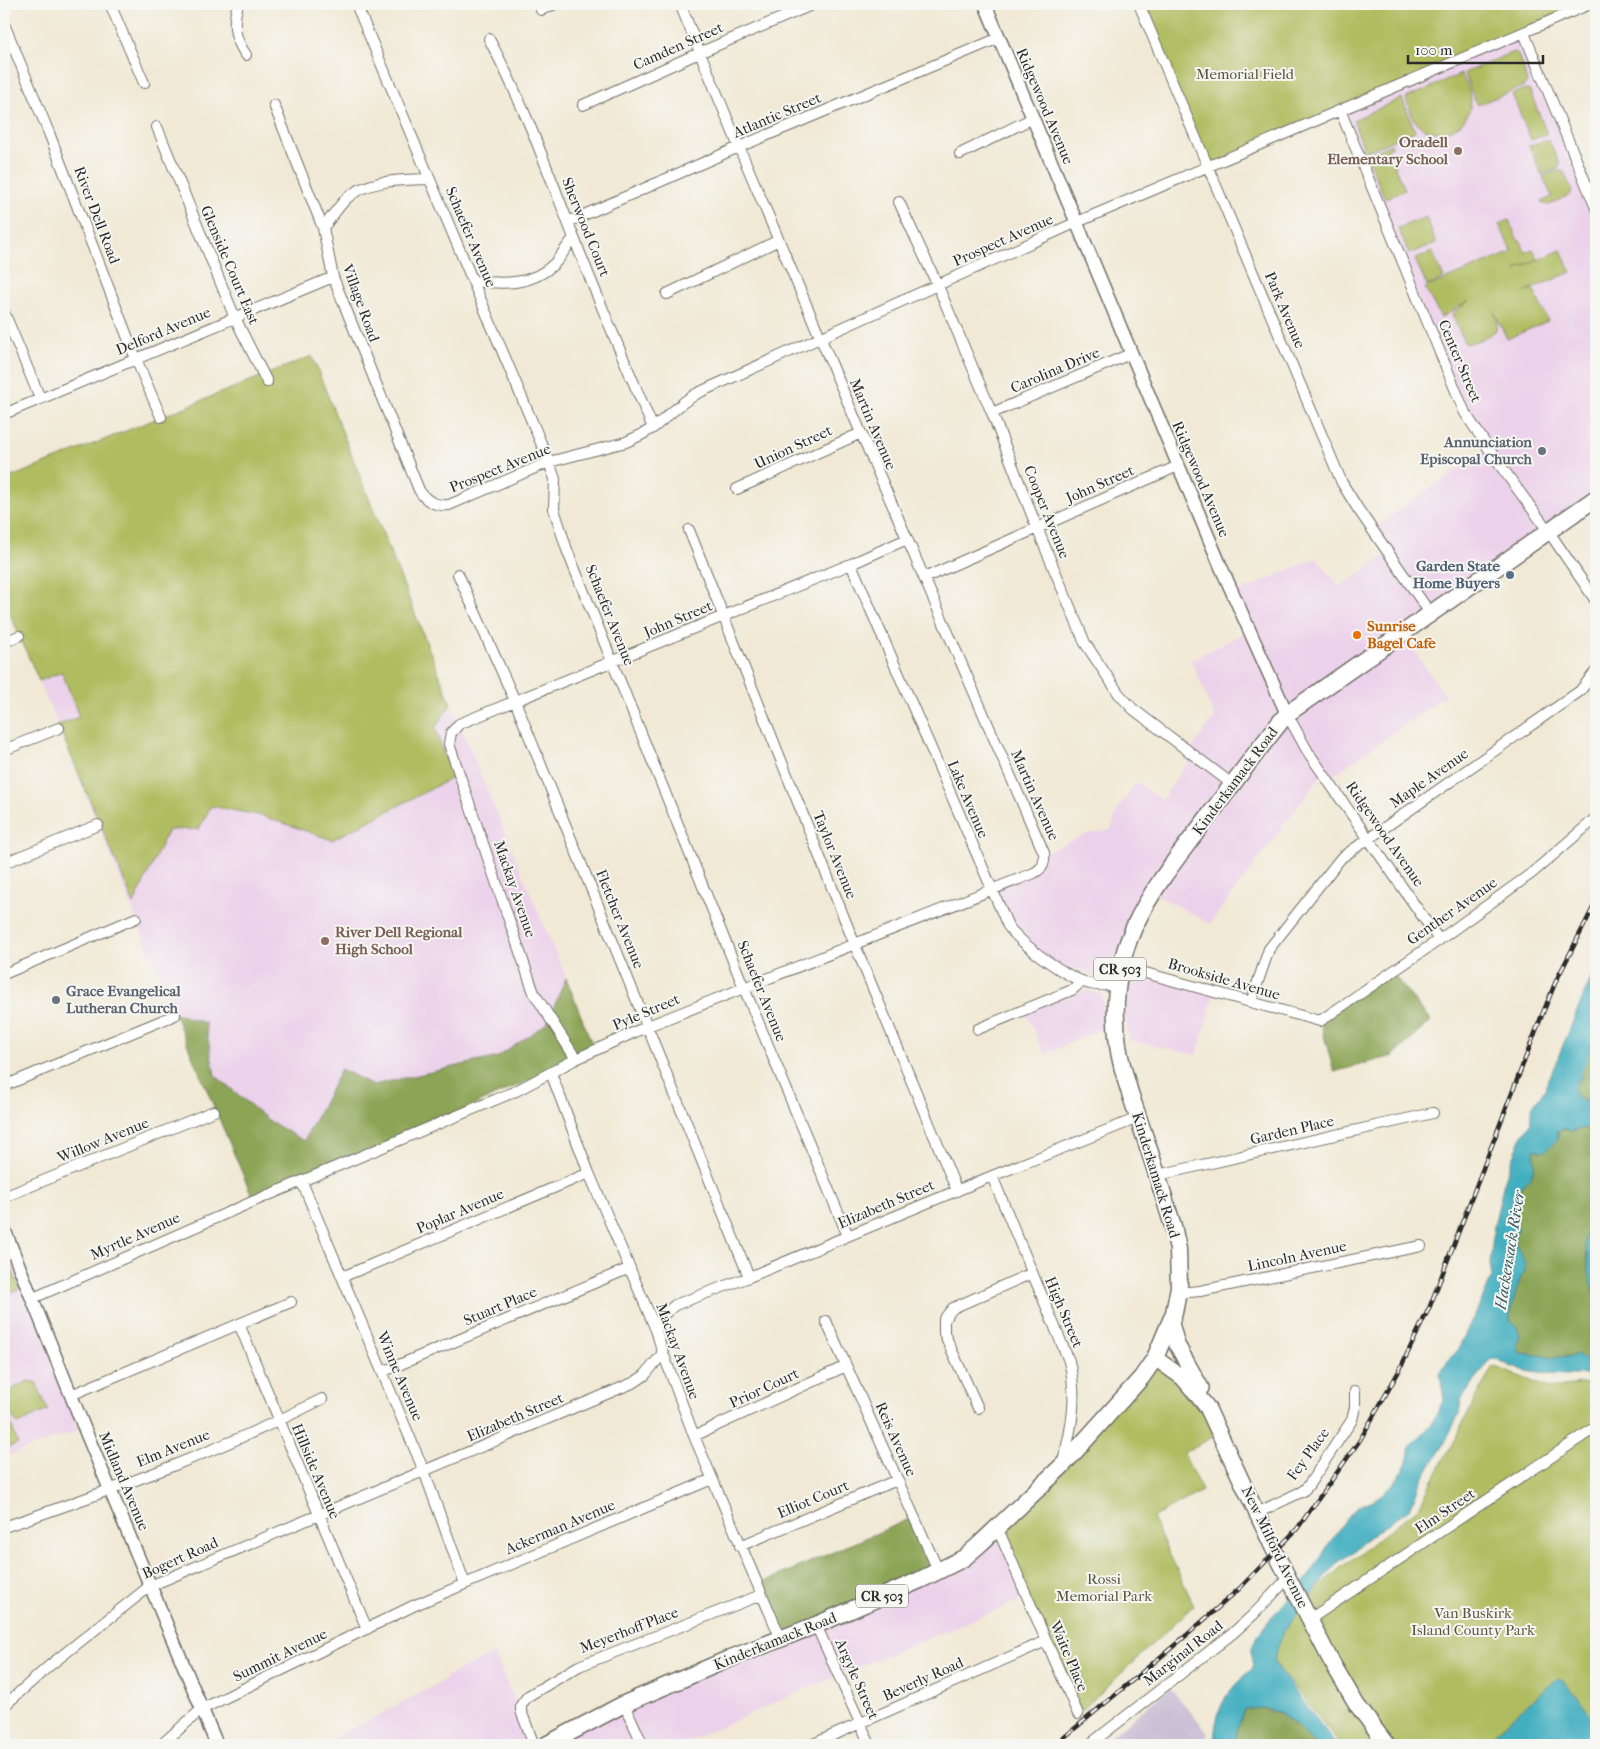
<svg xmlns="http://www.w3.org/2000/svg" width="1600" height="1749" viewBox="0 0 1600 1749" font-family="'IM FELL French Canon',serif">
  <rect width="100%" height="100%" fill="#f6f6f2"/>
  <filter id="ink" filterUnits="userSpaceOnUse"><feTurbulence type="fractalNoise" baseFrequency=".02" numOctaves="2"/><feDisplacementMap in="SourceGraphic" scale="10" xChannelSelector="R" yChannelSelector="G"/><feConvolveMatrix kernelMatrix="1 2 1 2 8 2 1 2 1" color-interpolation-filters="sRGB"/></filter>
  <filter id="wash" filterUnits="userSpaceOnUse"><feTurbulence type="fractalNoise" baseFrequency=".0096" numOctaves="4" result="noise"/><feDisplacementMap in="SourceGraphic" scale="20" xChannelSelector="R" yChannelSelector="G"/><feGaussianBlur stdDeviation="1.12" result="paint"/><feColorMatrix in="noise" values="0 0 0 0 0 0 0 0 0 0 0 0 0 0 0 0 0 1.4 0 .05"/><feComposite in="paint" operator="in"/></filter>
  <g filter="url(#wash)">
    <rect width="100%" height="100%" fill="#f1e9d5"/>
    <path fill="#ecd1ea" d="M1524,33L1596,208V509L1591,502L1402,633L1445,696L1327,780L1322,774L1210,924L1152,892L1129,937L1108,965L1105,973L1096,976L1075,969H1060L1024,945L991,889L1034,873L1044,853L1087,834L1111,830L1117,811L1136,782L1162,800L1193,755L1189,752L1215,717L1191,660L1250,630L1233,595L1317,558L1340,587L1389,553L1373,529L1488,448L1465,413L1340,110Z
      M312,356L451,704L566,978L547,1023L498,1057L373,1085L341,1069L304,1141L268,1120L215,1075L205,1023L175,1015L58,725L4,600V480Z
      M1137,978H1164L1215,992L1197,1055L1128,1040L1126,1013L1130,983Z
      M1086,990L1099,993L1103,998L1106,1026L1045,1055L1025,1011Z
      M4,1232L79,1430L4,1457Z
      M997,1527L1028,1597L838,1675L680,1745H546L920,1580Z
      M494,1654L534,1745H321L447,1679L446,1677Z"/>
    <path fill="#cbbfd5" d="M1170,1688L1207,1731V1745H1100Z"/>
    <path fill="#afbc5e" stroke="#6d7444" d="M1139,4H1590L1209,166Z
      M1513,52L1517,53L1524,70L1527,82L1524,86L1477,105L1464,73Z
      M1461,74C1465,82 1471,91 1471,100C1471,130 1433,144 1414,120C1410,114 1408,105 1406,98Z
      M1524,89L1530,91L1547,134L1531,140L1512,94Z
      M1402,98L1415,131L1365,152L1353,120Z
      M1548,139L1560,164L1558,168L1542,175L1529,146Z
      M1391,144L1393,146L1387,149L1405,190L1385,199L1366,155Z
      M1558,170L1564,172L1572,190L1571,194L1549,205L1543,204L1541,202L1552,197L1543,177Z
      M1426,217L1436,243L1409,254L1398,228Z
      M1509,220L1517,239L1521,241L1525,252L1533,249L1538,259L1516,269L1517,271V269L1561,250L1571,272L1526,291L1533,289L1548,321L1507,339L1494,311C1495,315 1498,321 1497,326C1496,337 1475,341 1467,344L1464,342L1452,314L1468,301L1441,318L1425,288L1512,252L1499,224Z
      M1432,252L1444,278L1427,286L1415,259Z
      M312,356L451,704L435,728L452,778L332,840L263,816L211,806L199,829L168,830L134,904L58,725L79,717L62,672L39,681L4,600V480Z
      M4,1249L20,1289L4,1295Z
      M1155,1358L1173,1370L1220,1433L1183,1453L1202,1491L1152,1518L1194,1605L1078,1714L997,1527Z
      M1493,1366L1549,1388L1596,1382V1589L1594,1596L1596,1604V1745H1341L1274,1662L1276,1636L1317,1587L1419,1507Z
      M28,1381L36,1382L48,1410L18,1424C9,1416 4,1403 11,1391C15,1386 22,1384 28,1381Z
      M4,1404L18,1444L4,1449Z"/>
    <path fill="#8ba455" stroke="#5b6840" d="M1391,972L1431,1021L1393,1056L1334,1072L1320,1021Z
      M566,978L595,1051L302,1182L252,1196L174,1013L205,1023L215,1075L268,1120L304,1141L341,1069L373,1085L498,1057L547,1023Z
      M1596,1043V1099L1590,1098L1582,1102L1580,1098L1575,1097L1573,1084H1576L1582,1077L1575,1069V1062L1586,1055L1589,1048Z
      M1564,1128L1571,1131L1583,1128L1587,1130L1596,1139L1594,1152L1596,1154V1198L1585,1238L1588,1267L1596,1300V1354L1581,1359L1572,1355L1566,1357H1556L1519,1353L1517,1343L1520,1335L1517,1327L1510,1320C1509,1311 1517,1290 1520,1280C1521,1276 1524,1273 1524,1270C1525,1258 1515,1252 1514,1242C1512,1230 1516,1209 1518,1196C1519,1189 1523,1186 1528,1180C1535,1173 1535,1161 1534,1151L1536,1150L1539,1151L1558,1138V1130Z
      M914,1517L938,1570L781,1639L757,1585Z
      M1261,1708L1282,1715L1308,1737L1314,1745H1236L1237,1731L1244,1710Z"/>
    <path fill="#42afc0" stroke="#366d76" d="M1596,966V1043L1589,1048L1586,1055L1575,1062V1069L1582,1077L1573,1085L1576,1098H1580L1582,1102L1590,1098L1596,1099V1139L1587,1129L1583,1128L1571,1131L1564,1128L1558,1130L1557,1140C1552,1144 1549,1148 1544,1152L1536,1150L1534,1151L1535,1164L1531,1176L1520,1189L1518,1198L1514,1219L1515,1225L1518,1227V1231L1515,1233C1514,1251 1524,1253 1525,1266C1525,1271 1523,1273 1521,1277C1519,1281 1509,1316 1510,1319C1511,1323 1515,1324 1517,1328C1518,1330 1518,1333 1520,1335L1517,1343L1520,1353L1556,1357H1566L1577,1354L1581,1359L1596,1354V1375C1570,1375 1541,1376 1515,1368C1508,1366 1502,1361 1494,1358L1490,1360L1461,1400L1459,1414L1442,1448L1423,1478L1409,1509L1361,1543L1353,1552L1337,1563L1323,1579L1306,1605L1286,1628L1280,1639L1274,1662L1300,1698L1337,1745H1314C1303,1730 1280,1708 1260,1708C1255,1708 1249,1710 1244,1710L1237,1731L1236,1745H1214C1215,1709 1225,1691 1253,1669C1252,1660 1250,1651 1254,1643C1265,1619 1296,1594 1312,1572C1326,1551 1337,1527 1355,1509C1360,1504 1366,1503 1371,1501C1389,1492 1411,1468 1409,1447L1430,1427L1444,1399L1440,1374L1448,1361L1457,1351L1483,1298L1492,1276L1490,1264L1494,1226L1504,1182L1521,1138L1531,1123C1529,1107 1535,1103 1544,1091Z
      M1596,1198V1300L1589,1273L1585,1238Z
      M1558,1678L1563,1680L1596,1721V1745H1481Z"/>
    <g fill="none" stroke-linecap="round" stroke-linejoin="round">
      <path stroke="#42afc0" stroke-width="16" d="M1566,1086L1596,1020"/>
    </g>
  </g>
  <g filter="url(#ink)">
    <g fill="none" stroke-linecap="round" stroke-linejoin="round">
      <g stroke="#706e66" stroke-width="12">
        <path id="minor" d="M110,4L144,83
          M238,4C232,23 234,38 246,55
          M356,4L549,462L555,479L554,509L567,550L744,988L848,1236
          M1139,4L1342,483L1358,509L1430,613
          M541,10L555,4
          M4,24L49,133L136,359L161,417
          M1524,33L1596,208
          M489,39C523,102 548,171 574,238C599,302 626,365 653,428
          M274,105L323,228L333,277L419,490C426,502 436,506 449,505L549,462L626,442L641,435L653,428L684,402L696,394L711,387L1075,223L1590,4
          M583,105L699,53L814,4
          M1340,110L1465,413L1497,461L1549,532L1596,601
          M157,127L235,318L267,382
          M960,154L1033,118
          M899,202L938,286L992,413L1037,528L1085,643L1119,694L1133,709L1232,784
          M568,222L739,147L999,38
          M323,228C331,218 338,207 347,198C369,179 402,180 429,179
          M474,281C503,284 532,286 555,263C562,255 567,246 574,238
          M667,294L779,240
          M4,312L40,398
          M992,413L1130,354
          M4,414L333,277
          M737,489L861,433
          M689,530L855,945L957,1191
          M851,564L1008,926C1022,945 1067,978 1090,984C1099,986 1108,985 1117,985
          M458,574L515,701L749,1277
          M924,578L1178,466
          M4,642L19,636
          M1287,714L1308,752L1439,940
          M4,750L59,728
          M4,863L98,825
          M1120,966L1320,1021L1439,940L1532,873L1596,818
          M4,974L136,918
          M1251,1002L1269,949L1341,858L1580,691L1596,671
          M978,1029L1072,990L1082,981
          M576,1059L534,993L449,744L451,733L459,724L851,564L907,539
          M551,1073L589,1173L656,1330L663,1353L694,1436L781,1639
          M4,1086L175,1015
          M1158,1175L1433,1113
          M992,1176L1069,1361C1078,1397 1072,1427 1063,1462
          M302,1182L424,1471L465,1584
          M4,1197L214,1111
          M342,1277L589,1173
          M1178,1293L1200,1291L1421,1246
          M31,1299L252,1202L516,1091L576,1059L648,1026L1034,873C1043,868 1045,864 1044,853L861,433L739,147L680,4
          M826,1321L938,1570
          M239,1324L367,1629
          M656,1330L662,1316L675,1305L749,1277L992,1176L1138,1118
          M382,1372L630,1268
          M71,1395L291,1302
          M978,1408L944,1333V1319L953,1308L1032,1273
          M694,1436L846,1366
          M1257,1513L1303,1491L1308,1486L1352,1420L1355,1407V1391
          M4,1527C112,1490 221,1451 322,1399
          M997,1527L1078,1714
          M740,1546L897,1480
          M1310,1619L1596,1427
          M816,1625L870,1745
          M624,1704L643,1745
          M4,1706L49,1666L150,1586L635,1382L645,1375L663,1353
          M161,1745L202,1709L413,1606L712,1479
          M534,1745L521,1711V1705L528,1696L579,1666L761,1595
          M811,1745L1046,1641
          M1089,1745L1233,1633L1254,1614L1288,1578"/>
      </g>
      <g stroke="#706e66" stroke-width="15">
        <path id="tertiary" d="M985,4L1221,567L1287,714
          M4,1229L85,1430L217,1745"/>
      </g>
      <g stroke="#706e66" stroke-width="18">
        <path id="secondary" d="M1171,1323L1177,1345L1201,1388
          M1155,1358L1183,1378L1207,1407L1275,1552L1330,1659L1357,1705L1387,1745"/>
      </g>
      <g stroke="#706e66" stroke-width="19">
        <path id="primary" d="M546,1745L624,1704L731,1658L816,1625L920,1580L964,1558L981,1543L1062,1466L1142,1377L1155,1358L1174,1313L1179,1287L1178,1249L1173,1226C1163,1195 1154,1163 1143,1132C1134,1104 1122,1074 1118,1045C1104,944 1154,888 1211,813C1236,780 1260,746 1287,714L1596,498"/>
      </g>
      <use href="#minor" stroke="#fff" stroke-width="10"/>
      <use href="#tertiary" stroke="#fff" stroke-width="12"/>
      <use href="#secondary" stroke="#fff" stroke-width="15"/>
      <use href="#primary" stroke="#fff" stroke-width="16"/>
      <g stroke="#2b2b2b" stroke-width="4.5">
        <path id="rail" d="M1055,1745L1188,1634L1239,1589L1297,1529L1360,1440L1399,1371L1430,1306L1542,1015L1556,981L1596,902"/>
      </g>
      <use href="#rail" stroke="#f6f6f2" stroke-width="2.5" stroke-dasharray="8" stroke-linecap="butt"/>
    </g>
  </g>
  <g fill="#8d6e63" stroke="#f6f6f2" stroke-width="2">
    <circle cx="1458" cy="151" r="5"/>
    <circle cx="325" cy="941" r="5"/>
  </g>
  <g fill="#6b7280" stroke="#f6f6f2" stroke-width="2">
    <circle cx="1542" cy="451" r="5"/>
    <circle cx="56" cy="1000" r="5"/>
  </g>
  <circle fill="#5c6f8a" stroke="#f6f6f2" stroke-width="2" cx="1510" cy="575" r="5"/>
  <circle fill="#e8710a" stroke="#f6f6f2" stroke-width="2" cx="1357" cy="635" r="5"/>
  <g text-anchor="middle" stroke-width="4" stroke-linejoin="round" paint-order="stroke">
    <g fill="#f6f6f2" stroke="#686867" stroke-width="1">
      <rect x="1094" y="957.5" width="52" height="23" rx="4"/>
      <rect x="856" y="1584.5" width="52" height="23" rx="4"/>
    </g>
    <g font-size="14" font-weight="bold" fill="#2b2b2b">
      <text x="1120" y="974">CR 503</text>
      <text x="882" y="1601">CR 503</text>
    </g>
    <g font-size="15" fill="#2b2b2b" stroke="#f6f6f2">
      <text transform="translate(678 46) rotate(-24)" y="5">Camden Street</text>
      <text transform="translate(1045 106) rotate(67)" y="5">Ridgewood Avenue</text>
      <text transform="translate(777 115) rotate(-23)" y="5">Atlantic Street</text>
      <text transform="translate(97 215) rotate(69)" y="5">River Dell Road</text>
      <text transform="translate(586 227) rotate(68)" y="5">Sherwood Court</text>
      <text transform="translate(471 237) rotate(67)" y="5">Schaefer Avenue</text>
      <text transform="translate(1003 240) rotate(-24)" y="5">Prospect Avenue</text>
      <text transform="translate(230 265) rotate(67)" y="5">Glenside Court East</text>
      <text transform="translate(361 303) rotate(70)" y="5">Village Road</text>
      <text transform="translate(1285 310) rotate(67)" y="5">Park Avenue</text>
      <text transform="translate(163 331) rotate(-23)" y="5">Delford Avenue</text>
      <text transform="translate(1460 361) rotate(67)" y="5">Center Street</text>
      <text transform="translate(1055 370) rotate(-23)" y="5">Carolina Drive</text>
      <text transform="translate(873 424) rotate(67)" y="5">Martin Avenue</text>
      <text transform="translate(793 447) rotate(-25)" y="5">Union Street</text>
      <text transform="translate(500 468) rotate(-22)" y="5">Prospect Avenue</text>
      <text transform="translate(1201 479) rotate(67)" y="5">Ridgewood Avenue</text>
      <text transform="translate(1100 484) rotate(-24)" y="5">John Street</text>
      <text transform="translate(1047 512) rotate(68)" y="5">Cooper Avenue</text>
      <text transform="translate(610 615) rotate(68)" y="5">Schaefer Avenue</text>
      <text transform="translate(678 619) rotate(-23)" y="5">John Street</text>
      <text transform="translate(1429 778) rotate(-35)" y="5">Maple Avenue</text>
      <text transform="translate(1235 781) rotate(-53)" y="5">Kinderkamack Road</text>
      <text transform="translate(1035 795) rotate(66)" y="5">Martin Avenue</text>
      <text transform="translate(968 799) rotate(67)" y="5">Lake Avenue</text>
      <text transform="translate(1385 834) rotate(55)" y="5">Ridgewood Avenue</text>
      <text transform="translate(835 855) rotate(68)" y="5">Taylor Avenue</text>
      <text transform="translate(515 889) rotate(71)" y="5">Mackay Avenue</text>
      <text transform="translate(1452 911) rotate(-35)" y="5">Genther Avenue</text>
      <text transform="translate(620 919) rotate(68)" y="5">Fletcher Avenue</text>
      <text transform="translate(1224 979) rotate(16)" y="5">Brookside Avenue</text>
      <text transform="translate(762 991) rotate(68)" y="5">Schaefer Avenue</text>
      <text transform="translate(646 1012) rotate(-23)" y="5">Pyle Street</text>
      <text transform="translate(1292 1130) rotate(-13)" y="5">Garden Place</text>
      <text transform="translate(103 1140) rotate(-22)" y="5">Willow Avenue</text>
      <text transform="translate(1156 1175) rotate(73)" y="5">Kinderkamack Road</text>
      <text transform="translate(886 1204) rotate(-23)" y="5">Elizabeth Street</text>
      <text transform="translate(460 1211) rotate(-23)" y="5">Poplar Avenue</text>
      <text transform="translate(135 1236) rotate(-24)" y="5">Myrtle Avenue</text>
      <text transform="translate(1297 1256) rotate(-12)" y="5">Lincoln Avenue</text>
      <text transform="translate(500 1306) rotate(-23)" y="5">Stuart Place</text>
      <text transform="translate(1064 1312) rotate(67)" y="5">High Street</text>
      <text transform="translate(678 1351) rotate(70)" y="5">Mackay Avenue</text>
      <text transform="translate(400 1376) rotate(67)" y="5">Winne Avenue</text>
      <text transform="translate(764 1388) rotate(-25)" y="5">Prior Court</text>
      <text transform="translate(515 1417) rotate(-23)" y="5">Elizabeth Street</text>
      <text transform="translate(896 1439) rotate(66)" y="5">Reis Avenue</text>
      <text transform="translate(173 1448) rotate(-22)" y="5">Elm Avenue</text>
      <text transform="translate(1308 1454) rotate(-54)" y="5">Fey Place</text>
      <text transform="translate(316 1471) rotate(67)" y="5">Hillside Avenue</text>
      <text transform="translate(124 1481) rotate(67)" y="5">Midland Avenue</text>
      <text transform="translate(813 1499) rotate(-23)" y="5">Elliot Court</text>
      <text transform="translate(1445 1511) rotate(-34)" y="5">Elm Street</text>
      <text transform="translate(560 1527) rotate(-23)" y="5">Ackerman Avenue</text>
      <text transform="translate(1275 1547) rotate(64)" y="5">New Milford Avenue</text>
      <text transform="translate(180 1558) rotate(-24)" y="5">Bogert Road</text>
      <text transform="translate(629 1630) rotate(-21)" y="5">Meyerhoff Place</text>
      <text transform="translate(775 1641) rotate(-22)" y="5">Kinderkamack Road</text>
      <text transform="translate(1183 1653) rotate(-38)" y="5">Marginal Road</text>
      <text transform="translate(280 1655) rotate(-26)" y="5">Summit Avenue</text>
      <text transform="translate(1069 1656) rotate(67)" y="5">Waite Place</text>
      <text transform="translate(857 1679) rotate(66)" y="5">Argyle Street</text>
      <text transform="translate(923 1679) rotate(-24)" y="5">Beverly Road</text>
    </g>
    <g font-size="15" fill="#53563a" stroke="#f6f6f2">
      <text x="1245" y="79">Memorial Field</text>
      <text x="1104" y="1584">Rossi<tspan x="1104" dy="17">Memorial Park</tspan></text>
      <text x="1473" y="1618">Van Buskirk<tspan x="1473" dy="17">Island County Park</tspan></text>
    </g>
    <g font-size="15" font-weight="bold" fill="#785e54" stroke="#f6f6f2" text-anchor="end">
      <text x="1448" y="147">Oradell<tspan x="1448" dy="17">Elementary School</tspan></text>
      <text x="335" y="937" text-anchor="start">River Dell Regional<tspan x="335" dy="17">High School</tspan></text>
    </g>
    <g font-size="15" font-weight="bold" fill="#5b616d" stroke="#f6f6f2" text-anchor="end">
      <text x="1532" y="447">Annunciation<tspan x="1532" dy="17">Episcopal Church</tspan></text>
      <text x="66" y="996" text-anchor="start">Grace Evangelical<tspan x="66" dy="17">Lutheran Church</tspan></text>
    </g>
    <g font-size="15" font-weight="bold" fill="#4e5e75" stroke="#f6f6f2" text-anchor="end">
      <text x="1500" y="571">Garden State<tspan x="1500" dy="17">Home Buyers</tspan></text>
    </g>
    <g font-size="15" font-weight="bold" fill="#c56008" stroke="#f6f6f2" text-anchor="start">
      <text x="1367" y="631">Sunrise<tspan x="1367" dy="17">Bagel Cafe</tspan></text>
    </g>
    <g font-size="16" font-style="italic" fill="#33595f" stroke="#f6f6f2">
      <text transform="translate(1509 1250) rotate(-81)" y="6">Hackensack River</text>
    </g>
  </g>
  <rect width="1600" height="1749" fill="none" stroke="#f6f6f2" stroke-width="20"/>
  <path d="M1408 55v8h135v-8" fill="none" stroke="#2b2b2b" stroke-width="2.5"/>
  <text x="1415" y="55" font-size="15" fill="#2b2b2b" stroke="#f6f6f2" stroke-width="4" paint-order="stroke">100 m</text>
</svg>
